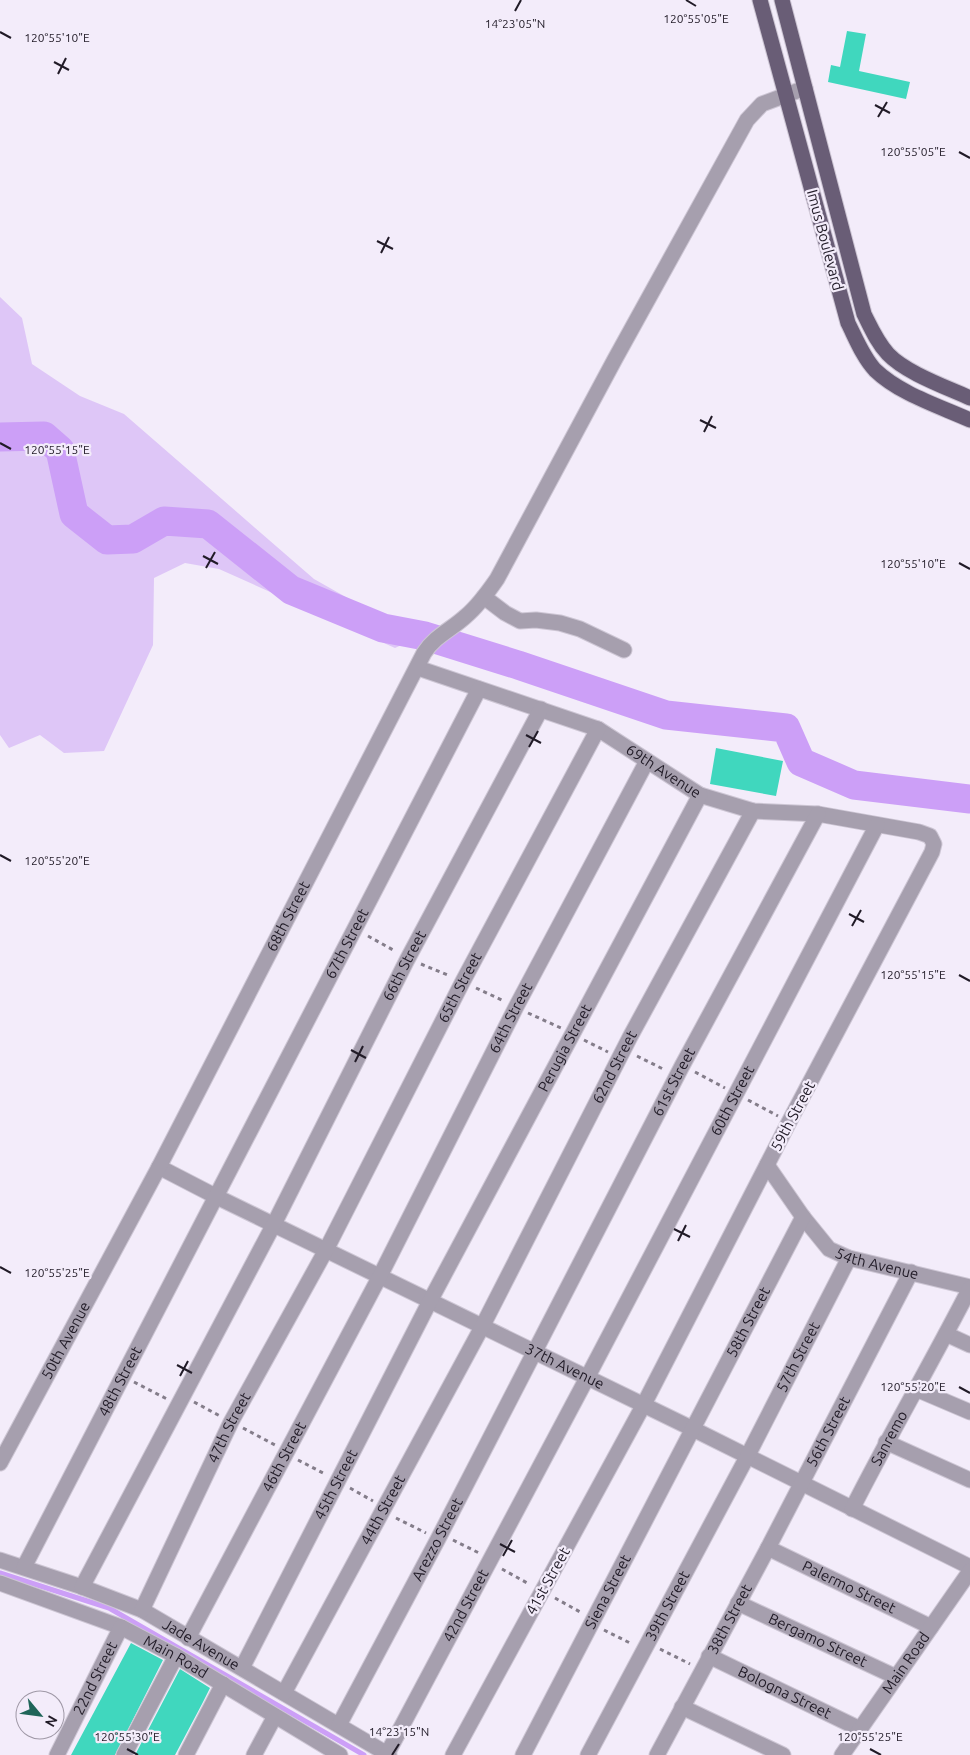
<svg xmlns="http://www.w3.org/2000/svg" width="970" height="1755" viewBox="0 0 970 1755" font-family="Ubuntu,sans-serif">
  <rect width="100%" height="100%" fill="#f3ecfa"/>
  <path fill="#dec6f7" d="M0,297L22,318L32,364L80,396L124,414L314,579L360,605L415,625L406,643L395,648L219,569L185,563L154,578L153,645L104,751L64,753L40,735L9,748L0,735Z"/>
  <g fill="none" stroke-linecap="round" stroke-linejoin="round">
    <path stroke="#cc9ff7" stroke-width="5" d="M0,1573L109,1608L364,1755"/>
    <path stroke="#cc9ff7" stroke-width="29" d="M0,437L44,436L60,450L74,514L107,540L133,539L164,521L208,524L291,590L383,628L425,636L518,665L666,715L786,728L801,762L854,785L970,799"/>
  </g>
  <path fill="#40d7be" d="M847,31L866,34L859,71L910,82L906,99L828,82L831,65L840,67Z
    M716,748L783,761L776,796L710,784Z
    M131,1643L163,1660L115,1755H71Z
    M180,1669L210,1688L202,1704L175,1755H135Z"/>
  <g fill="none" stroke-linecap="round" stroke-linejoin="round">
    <g stroke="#cdc6d4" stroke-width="17">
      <g id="minor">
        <path d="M484,597L505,613L520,621L536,620L560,623L580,629L624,650"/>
        <path id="s1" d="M418,668L598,729L700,795L753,811L818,814L919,832L930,836L934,844L932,852L789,1122L643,1406L453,1755"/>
        <path id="s2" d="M767,1165L803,1217L829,1249L849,1258L970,1287"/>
        <path id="s3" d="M159,1167L217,1197L693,1429L970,1567"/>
        <path d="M946,1334L970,1345"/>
        <path d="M916,1389L970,1412"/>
        <path d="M886,1442L970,1480"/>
        <path id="s4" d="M0,1463L159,1167L424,653C436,635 451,630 466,616C478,606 488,592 497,579L615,359L747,120L762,104L805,88"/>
        <path id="s5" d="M852,1509C890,1434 932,1362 970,1288"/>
        <path id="s6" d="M768,1548L931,1627"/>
        <path id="s7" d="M0,1560L82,1587L142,1610L389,1755"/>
        <path id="s8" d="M24,1567L479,689"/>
        <path id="s9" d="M0,1583L121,1627L176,1656L340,1755"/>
        <path id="s10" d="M82,1587L274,1224L407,960L541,709"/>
        <path id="s11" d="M738,1603L896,1677"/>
        <path id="s12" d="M142,1610L231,1422L326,1250L463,981L598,729"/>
        <path id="s13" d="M188,1638L380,1276L516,1007L647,761"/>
        <path id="s14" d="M709,1656L860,1729"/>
        <path id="s15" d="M242,1668L430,1301L700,795"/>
        <path id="s16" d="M284,1693L482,1327L630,1037L753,811"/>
        <path d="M682,1707L783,1755"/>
        <path id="s17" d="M339,1725L438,1539L682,1066L818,814"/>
        <path id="s18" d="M387,1754L587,1378L877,825"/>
        <path id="s19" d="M57,1755L121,1627"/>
        <path d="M124,1755L176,1656"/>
        <path d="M186,1755L223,1684"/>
        <path d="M254,1755L275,1716"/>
        <path id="s20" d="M523,1755L803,1217"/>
        <path id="s21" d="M588,1755L747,1457L849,1258"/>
        <path id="s22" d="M657,1755L768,1548L911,1272"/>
        <path id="s23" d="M842,1755L970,1571"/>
      </g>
    </g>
    <g stroke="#cdc6d4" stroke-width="17">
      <path id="major" d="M760,0L848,323C856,339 863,357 875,370C900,394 939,406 970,420
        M782,0L864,314C871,328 877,342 888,354C906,373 946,387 970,398"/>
    </g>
    <path stroke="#847d8a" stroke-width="3" stroke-dasharray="4 4" stroke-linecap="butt" d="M368,936L395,951
      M421,964L450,976
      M476,988L504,1001
      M528,1013L561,1028
      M584,1040L608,1052
      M637,1056L665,1070
      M695,1072L725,1088
      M748,1100L778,1116
      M134,1382L167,1399
      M194,1402L220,1416
      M243,1428L275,1445
      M298,1460L325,1474
      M350,1488L373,1501
      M396,1518L426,1533
      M453,1540L479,1553
      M502,1569L529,1584
      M555,1598L582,1613
      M604,1630L632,1644
      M660,1649L690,1664"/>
    <use href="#minor" stroke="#a69fae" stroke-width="15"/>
    <use href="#major" stroke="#695d76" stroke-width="15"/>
  </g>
  <path fill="none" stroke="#211b27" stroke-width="2" d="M686,0L696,6M515,11L521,0M0,32L11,38M54,62L69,70M58,74L66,58M875,105L890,113M878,117L887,102M959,152L970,158M377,241L393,249M381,253L389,237M700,420L716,428M704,432L712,416M0,443L11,449M203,556L218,564M959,563L970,569M206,568L215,552M526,735L541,743M529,747L538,731M0,855L11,861M849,914L864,922M852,926L861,910M959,975L970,981M351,1050L366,1058M355,1062L363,1046M674,1229L690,1237M678,1241L686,1225M0,1267L11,1273M177,1365L192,1373M180,1376L188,1361M959,1387L970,1393M500,1544L515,1552M503,1556L512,1540M127,1749L138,1755M870,1749L881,1755M392,1755L399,1744"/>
  <g text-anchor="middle" stroke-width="4.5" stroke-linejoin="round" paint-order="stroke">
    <g font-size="15" fill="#211b27" stroke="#f3ecfa">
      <text transform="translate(825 240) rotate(75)" y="5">Imus Boulevard</text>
      <text dy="5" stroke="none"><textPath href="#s1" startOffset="268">69th Avenue</textPath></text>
      <text dy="5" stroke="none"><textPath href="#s4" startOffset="618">68th Street</textPath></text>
      <text dy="5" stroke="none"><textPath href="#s8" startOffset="702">67th Street</textPath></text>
      <text dy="5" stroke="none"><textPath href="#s10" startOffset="700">66th Street</textPath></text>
      <text dy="5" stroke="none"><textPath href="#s12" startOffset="699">65th Street</textPath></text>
      <text dy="5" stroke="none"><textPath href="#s13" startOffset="699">64th Street</textPath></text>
      <text dy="5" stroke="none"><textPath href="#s15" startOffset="699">Perugia Street</textPath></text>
      <text dy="5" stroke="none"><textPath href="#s16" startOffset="708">62nd Street</textPath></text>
      <text dy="5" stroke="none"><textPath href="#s17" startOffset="725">61st Street</textPath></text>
      <text dy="5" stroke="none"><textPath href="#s18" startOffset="739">60th Street</textPath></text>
      <text transform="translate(793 1116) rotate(-62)" y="5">59th Street</text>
      <text dy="5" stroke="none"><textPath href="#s2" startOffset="155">54th Avenue</textPath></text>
      <text dy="5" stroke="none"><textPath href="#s20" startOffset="488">58th Street</textPath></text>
      <text dy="5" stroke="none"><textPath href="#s4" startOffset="139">50th Avenue</textPath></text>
      <text dy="5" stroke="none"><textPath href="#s21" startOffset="450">57th Street</textPath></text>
      <text dy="5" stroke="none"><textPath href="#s3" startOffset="452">37th Avenue</textPath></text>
      <text dy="5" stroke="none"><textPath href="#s8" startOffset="209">48th Street</textPath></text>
      <text dy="5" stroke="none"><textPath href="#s12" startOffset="202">47th Street</textPath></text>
      <text dy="5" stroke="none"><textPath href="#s22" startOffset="366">56th Street</textPath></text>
      <text dy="5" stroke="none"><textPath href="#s5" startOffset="80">Sanremo</textPath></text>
      <text dy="5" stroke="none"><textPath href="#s13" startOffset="205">46th Street</textPath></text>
      <text dy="5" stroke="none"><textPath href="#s15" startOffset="206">45th Street</textPath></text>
      <text dy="5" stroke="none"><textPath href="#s16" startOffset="208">44th Street</textPath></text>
      <text dy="5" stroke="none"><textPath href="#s17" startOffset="210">Arezzo Street</textPath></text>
      <text transform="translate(548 1581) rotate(-61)" y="5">41st Street</text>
      <text dy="5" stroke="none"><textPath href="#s6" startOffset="90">Palermo Street</textPath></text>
      <text dy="5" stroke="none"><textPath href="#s20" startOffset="184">Siena Street</textPath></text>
      <text dy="5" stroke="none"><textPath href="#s18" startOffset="168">42nd Street</textPath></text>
      <text dy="5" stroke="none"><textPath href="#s21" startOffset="169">39th Street</textPath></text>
      <text dy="5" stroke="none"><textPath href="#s22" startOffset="154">38th Street</textPath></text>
      <text dy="5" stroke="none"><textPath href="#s11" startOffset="88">Bergamo Street</textPath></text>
      <text dy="5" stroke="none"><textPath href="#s7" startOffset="219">Jade Avenue</textPath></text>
      <text dy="5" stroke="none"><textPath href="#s9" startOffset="191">Main Road</textPath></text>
      <text dy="5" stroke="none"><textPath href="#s23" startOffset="112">Main Road</textPath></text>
      <text dy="5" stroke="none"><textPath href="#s19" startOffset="86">22nd Street</textPath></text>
      <text dy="5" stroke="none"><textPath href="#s14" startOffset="84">Bologna Street</textPath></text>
    </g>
  </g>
  <g font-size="12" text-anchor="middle" fill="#211b27" stroke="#f3ecfa" stroke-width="4.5" stroke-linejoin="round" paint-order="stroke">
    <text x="696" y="23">120°55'05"E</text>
    <text x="515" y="28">14°23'05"N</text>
    <text x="57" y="42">120°55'10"E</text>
    <text x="913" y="156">120°55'05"E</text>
    <text x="57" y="454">120°55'15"E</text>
    <text x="913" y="568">120°55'10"E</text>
    <text x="57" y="865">120°55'20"E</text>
    <text x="913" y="979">120°55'15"E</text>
    <text x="57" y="1277">120°55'25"E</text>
    <text x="913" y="1391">120°55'20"E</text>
    <text x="399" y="1736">14°23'15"N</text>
    <text x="127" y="1741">120°55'30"E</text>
    <text x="870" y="1741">120°55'25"E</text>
  </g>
  <g transform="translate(40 1715) rotate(119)"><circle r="24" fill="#f3ecfa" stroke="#9f98a6"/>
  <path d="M0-4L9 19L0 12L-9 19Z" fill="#1f6559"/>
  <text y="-8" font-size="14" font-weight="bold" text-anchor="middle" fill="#211b27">N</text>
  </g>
</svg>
